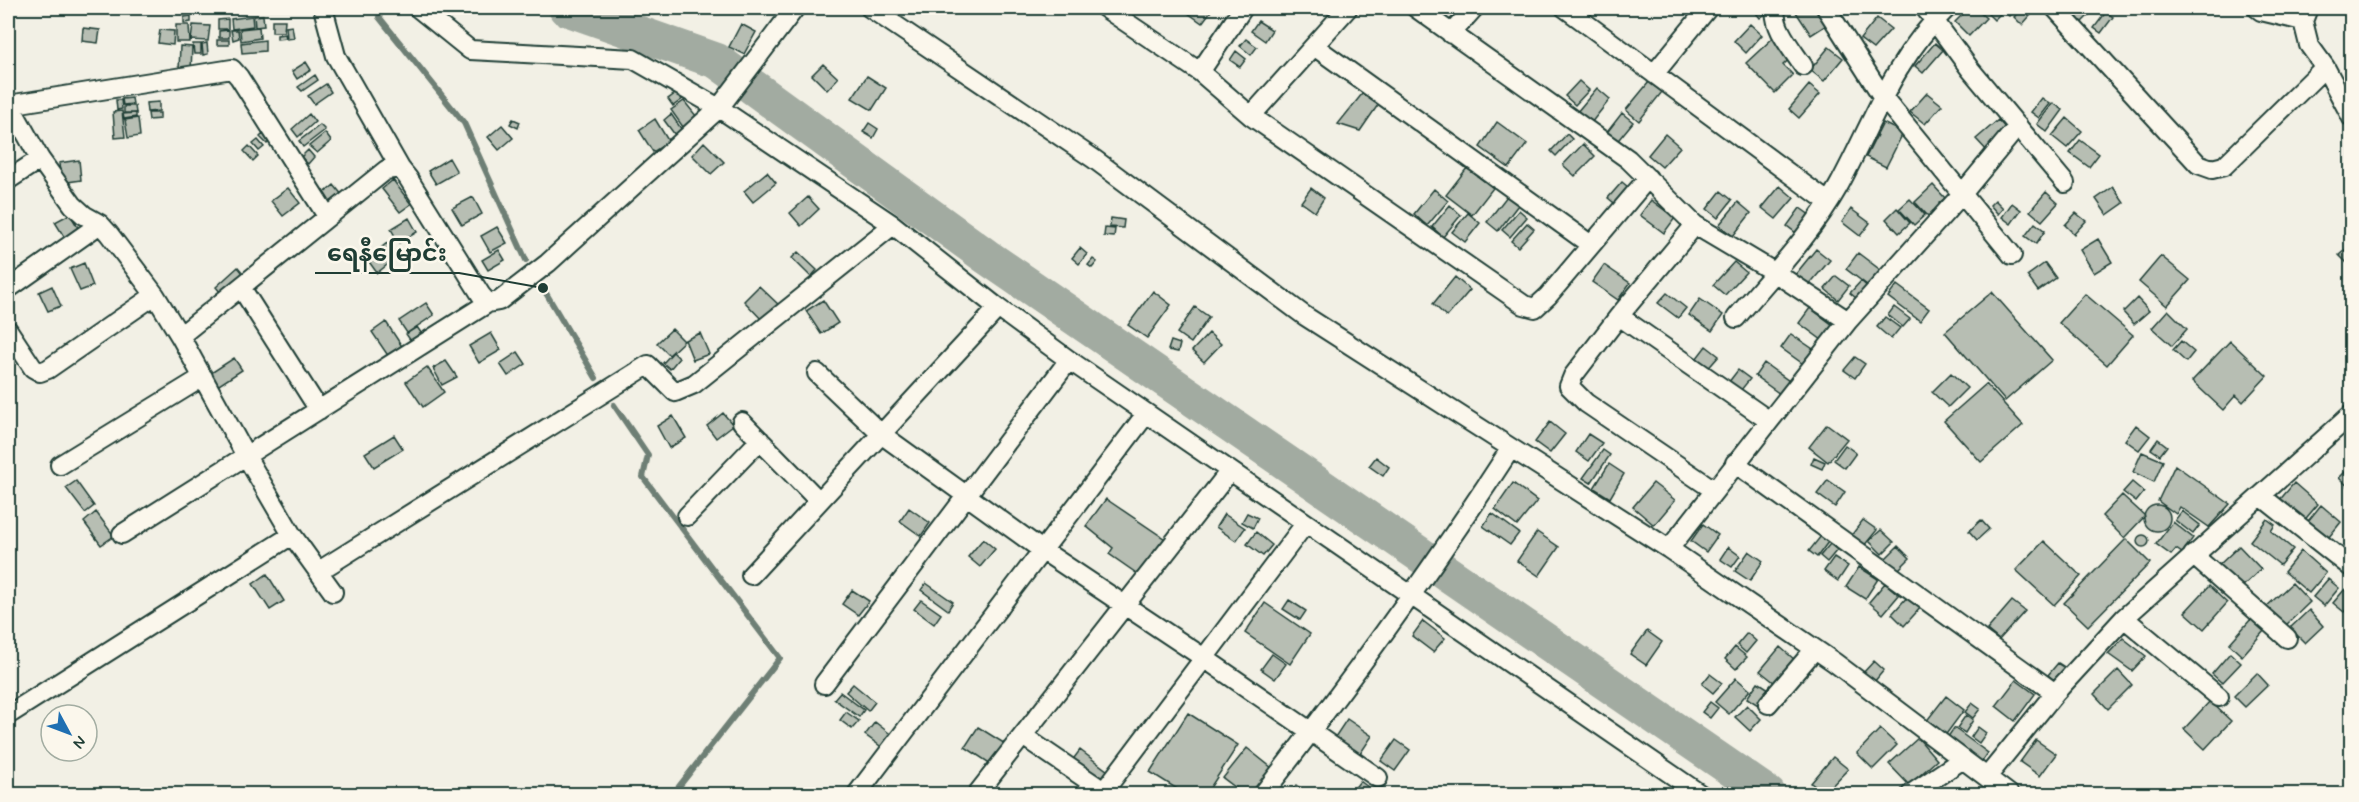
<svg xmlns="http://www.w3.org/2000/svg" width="2359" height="802" viewBox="0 0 2359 802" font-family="Mynerve,'Noto Sans Myanmar',sans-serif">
  <rect width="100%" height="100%" fill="#f2f0e5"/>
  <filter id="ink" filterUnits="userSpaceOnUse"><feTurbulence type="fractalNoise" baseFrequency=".0167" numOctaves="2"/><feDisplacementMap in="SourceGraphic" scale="12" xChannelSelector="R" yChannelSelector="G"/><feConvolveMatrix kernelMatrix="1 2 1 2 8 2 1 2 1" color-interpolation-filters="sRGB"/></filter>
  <g filter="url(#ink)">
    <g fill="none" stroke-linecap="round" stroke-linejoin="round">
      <path stroke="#6e7f75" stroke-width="6" d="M379,17L464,123L526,260
        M543,288L596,378
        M614,405L648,455L643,477L780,658L673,794"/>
      <path stroke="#a2aba1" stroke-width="36" d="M566,8L717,61L987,257L1768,794"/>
    </g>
    <path fill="#b7beb3" stroke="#1f3d34" stroke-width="1.5" d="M768,8H789L783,17Z
      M1181,8H1207L1211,11L1202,23Z
      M1752,8H1773L1760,18Z
      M1796,8H1817L1828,24L1811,35L1794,9Z
      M1969,8H1975L1986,18L1969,36L1955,22Z
      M1982,8H1995L2001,13L1994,20Z
      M2000,8H2016L2009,16Z
      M2022,8H2037L2022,25L2014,17Z
      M2074,8H2096L2081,23L2070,12Z
      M2106,12L2113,17L2101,33L2094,28Z
      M263,15L264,26L255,27L254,16Z
      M191,16V22L184,23V17Z
      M252,16L253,26L232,29L231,19Z
      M1877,18L1891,29L1873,49L1860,39Z
      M228,19V29H218V20Z
      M272,20H285L284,32H272Z
      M1258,21L1272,30L1265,41L1251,31Z
      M741,24L756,32L744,54L729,47Z
      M1750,24L1762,35L1746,53L1734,41Z
      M176,25H189L190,42H176Z
      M193,25L210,26L208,41L191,40Z
      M292,26L294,38L287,39L286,27Z
      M259,27L260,38L241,41L240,29Z
      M83,28L100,30L98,43L82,41Z
      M160,30L174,31L173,45L158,43Z
      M229,30V38H219V31Z
      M231,30H238L239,38L233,40Z
      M285,34L286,38L277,39V35Z
      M1774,37L1793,56L1783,65L1793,75L1775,93L1746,63Z
      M1246,39L1257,47L1251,55L1240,46Z
      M217,40H229V45H217Z
      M265,40V51L242,53L241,43Z
      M207,43L208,54L203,55L202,44Z
      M1935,43L1943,50L1923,73L1915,66Z
      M193,44H201V54H194Z
      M180,46L192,47L191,71L179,70Z
      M1829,47L1843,58L1824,81L1810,70Z
      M1236,51L1246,59L1240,67L1230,60Z
      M306,62L311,70L297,79L292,71Z
      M823,64L838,78L827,90L812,75Z
      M315,75L318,80L302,91L298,87Z
      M867,76L886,88L872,110L852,98Z
      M1579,81L1589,90L1575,105L1565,96Z
      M1649,82L1662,92L1639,121L1626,110Z
      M326,84L331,92L314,104L308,96Z
      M1809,85L1820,94L1799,118L1789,109Z
      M1597,88L1610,99L1591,123L1577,112Z
      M679,91L684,98L673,106L668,99Z
      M1927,93L1942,105L1925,124L1910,112Z
      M1362,94L1378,105L1360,131L1338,124Z
      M132,98L133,104L123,105L122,99Z
      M2042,98L2050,104L2039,118L2031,112Z
      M116,100H121L122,109L117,110Z
      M684,101L697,117L683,127L671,110Z
      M159,102V111L147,112L146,103Z
      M2053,103L2063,110L2047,132L2037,124Z
      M124,106H135L136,113H124Z
      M122,111L125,137L115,138L113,112Z
      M136,113V117L124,119L123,114Z
      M148,113H160V119L149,120Z
      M1622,113L1633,122L1615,144L1605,135Z
      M309,114L315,122L298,137L292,129Z
      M671,114L682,130L675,135L664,120Z
      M138,118L140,136L128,138L125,120Z
      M2067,118L2082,131L2067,148L2052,136Z
      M513,119L520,122L518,128L510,124Z
      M655,119L669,142L653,152L639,130Z
      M1998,120L2010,133L1989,153L1976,139Z
      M1497,122L1527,144L1509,168L1480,147Z
      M869,123L878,129L873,138L863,132Z
      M1883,123L1903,133L1886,167L1866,157Z
      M320,125L325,130L303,147L299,141Z
      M502,125L513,138L499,150L488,137Z
      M325,133L331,141L317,153L309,146Z
      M263,134L270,141L267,144L260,137Z
      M1567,134L1572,139L1556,156L1551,151Z
      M1665,134L1680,147L1662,167L1648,155Z
      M258,140L264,147L259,151L253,144Z
      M2080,140L2099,154L2089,167L2070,153Z
      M704,142L724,162L711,174L692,155Z
      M1583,144L1595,156L1575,176L1563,165Z
      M249,146L258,156L253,161L244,151Z
      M308,150L314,157L308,164L301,157Z
      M449,158L457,172L436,184L428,171Z
      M79,160L81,180L61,183L59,163Z
      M1467,168L1493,188L1472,215L1446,195Z
      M767,172L776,183L753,202L744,191Z
      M393,180L411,204L400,212L382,189Z
      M1622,182L1633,191L1619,207L1608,198Z
      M334,185L343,196L332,206L322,195Z
      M1933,185L1945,198L1939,203L1943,208L1936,214L1933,211L1928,216L1915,202Z
      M1780,186L1794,198L1776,219L1762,208Z
      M2113,187L2124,203L2107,215L2096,199Z
      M288,188L300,203L283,216L271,201Z
      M1311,188L1324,198L1315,212L1301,202Z
      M1434,189L1448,201L1427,226L1414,214Z
      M1721,191L1732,200L1718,218L1707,209Z
      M2046,192L2058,203L2042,221L2030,211Z
      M1507,196L1518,205L1498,231L1487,222Z
      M473,197L482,214L462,225L452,208Z
      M808,197L819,209L801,226L790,213Z
      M1910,199L1925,215L1914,225L1899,209Z
      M1651,200L1675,218L1664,233L1640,215Z
      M1995,200L2003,208L1998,214L1990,205Z
      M1738,202L1751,213L1733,236L1719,225Z
      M2012,203L2021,210L2011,224L2002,217Z
      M1450,205L1461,215L1443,237L1432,227Z
      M1800,208L1814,218L1800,236L1787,226Z
      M1897,208L1910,223L1899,233L1886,219Z
      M1851,209L1870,223L1860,236L1842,222Z
      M1519,210L1527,217L1510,237L1502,230Z
      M1468,213L1480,223L1465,242L1452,232Z
      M2076,213L2086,221L2074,234L2065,225Z
      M70,214L80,231L66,240L55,222Z
      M409,218L417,232L399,243L391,229Z
      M1111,218L1124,220L1123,228L1110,227Z
      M1527,223L1534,229L1518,247L1511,241Z
      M2035,223L2045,231L2036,244L2025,236Z
      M497,227L507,243L490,252L481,236Z
      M1105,228L1115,229L1114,237L1104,236Z
      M2098,239L2112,262L2094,273L2080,250Z
      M387,243L397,257L377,273L367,259Z
      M2352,244V268L2339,255Z
      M1080,248L1087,254L1079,264L1072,258Z
      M1816,249L1830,260L1808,286L1795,275Z
      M499,250L505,260L488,270L482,260Z
      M798,252L817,270L811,277L792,258Z
      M1858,253L1887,275L1875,291L1846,269Z
      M2161,256L2190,280L2167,306L2139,282Z
      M1093,259L1097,262L1092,268L1088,265Z
      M1734,262L1746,272L1725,295L1713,285Z
      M84,263L93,286L80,291L70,269Z
      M2045,263L2056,278L2038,291L2027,276Z
      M1604,265L1630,283L1618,300L1592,282Z
      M238,267L248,279L226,299L216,287Z
      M1836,276L1849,286L1838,300L1825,289Z
      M1455,277L1470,290L1447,317L1433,304Z
      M1861,281L1873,292L1862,303L1850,293Z
      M1897,285L1929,309L1920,321L1888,297Z
      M52,286L61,306L48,311L39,292Z
      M759,286L780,306L764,322L744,301Z
      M1153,291L1171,305L1147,338L1128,325Z
      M1992,292L2052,360L2005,401L1945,332Z
      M1667,293L1686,308L1678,318L1658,303Z
      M2085,294L2133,335L2107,365L2059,323Z
      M2137,298L2149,311L2134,324L2123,312Z
      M1700,299L1723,315L1712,331L1689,315Z
      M823,300L838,323L821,334L806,311Z
      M426,303L434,315L407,333L399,321Z
      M1195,307L1209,317L1191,343L1177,333Z
      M1894,307L1910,319L1903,327L1888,315Z
      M1810,308L1837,328L1826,343L1799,323Z
      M2168,310L2187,329L2172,346L2152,328Z
      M1885,317L1900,328L1891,339L1877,327Z
      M386,322L405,351L391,360L372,332Z
      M417,327L424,337L413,344L406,334Z
      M672,329L684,341L669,355L657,343Z
      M491,333L501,350L479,363L469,346Z
      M700,333L709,354L693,360L685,340Z
      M1209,333L1221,344L1204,362L1192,351Z
      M1791,334L1816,351L1806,366L1781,348Z
      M1171,341L1180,344L1178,352L1168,350Z
      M2181,341L2194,352L2186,362L2173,350Z
      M2230,341L2267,376L2243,402L2236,395L2223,410L2192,381Z
      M1706,346L1719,356L1705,372L1693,363Z
      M518,352L526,364L508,376L500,364Z
      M673,352L679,358L670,369L663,363Z
      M1855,357L1865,364L1855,378L1844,370Z
      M234,358L242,370L216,387L208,375Z
      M446,361L457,377L442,385L433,368Z
      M1764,363L1789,381L1780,394L1755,376Z
      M427,367L444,392L423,407L406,382Z
      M1738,370L1750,379L1736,396L1725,387Z
      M1951,373L1967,388L1948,407L1932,392Z
      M1986,384L2023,425L1981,462L1944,421Z
      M723,413L733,425L716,438L707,426Z
      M673,416L686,438L669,448L657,426Z
      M1550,422L1565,434L1550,453L1535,442Z
      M1827,424L1847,439L1828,462L1809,447Z
      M2136,425L2150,436L2139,450L2125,440Z
      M1588,434L1602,443L1589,461L1576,452Z
      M394,435L403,449L374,467L365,453Z
      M2158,439L2167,446L2160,455L2151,449Z
      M1845,445L1856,453L1845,468L1834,460Z
      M1603,450L1610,455L1591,483L1583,478Z
      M2142,452L2163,461L2154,482L2133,472Z
      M1376,457L1389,467L1383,476L1369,466Z
      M1814,457L1825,462L1822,469L1811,464Z
      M1609,464L1624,474L1610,498L1594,488Z
      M2175,465L2230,504L2209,527L2180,507L2176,514L2158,501Z
      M2352,465V490L2339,478Z
      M1828,480L1845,492L1835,507L1817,494Z
      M76,481L94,506L85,513L66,488Z
      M2132,482L2144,492L2136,502L2123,492Z
      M1513,483L1537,501L1517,526L1495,509Z
      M1653,483L1675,500L1654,525L1633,507Z
      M2294,483L2318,504L2302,523L2278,502Z
      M2122,495L2145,516L2124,538L2102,516Z
      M1106,499L1168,541L1142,577L1109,554L1113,548L1086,526Z
      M2321,505L2341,522L2325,542L2304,526Z
      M2144 518a13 13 0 1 1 26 0a13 13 0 1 1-26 0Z
      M909,508L930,523L921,536L900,521Z
      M2182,511L2200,525L2193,534L2175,520Z
      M96,512L114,536L101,545L84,522Z
      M1247,513L1258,518L1253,528L1242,522Z
      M1492,513L1519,533L1510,545L1483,526Z
      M1224,514L1245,528L1236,541L1216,527Z
      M2267,519L2275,525L2271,531L2293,549L2280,565L2250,541Z
      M1863,520L1877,530L1863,547L1850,537Z
      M1981,520L1989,529L1977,540L1969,531Z
      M2173,522L2193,538L2182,553L2176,549L2171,555L2156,544Z
      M1703,524L1718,535L1706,552L1691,541Z
      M1881,530L1894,542L1882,554L1869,541Z
      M1256,532L1272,545L1263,556L1247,544Z
      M1537,532L1559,547L1539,576L1517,561Z
      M2137 541a6 6 0 1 1 12 0a6 6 0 1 1-12 0Z
      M1821,536L1828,542L1817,557L1809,551Z
      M983,539L995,549L980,567L968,557Z
      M2126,539L2150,563L2088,626L2064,603Z
      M2044,541L2081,576L2054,605L2016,570Z
      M1830,544L1837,550L1827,562L1820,556Z
      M1898,546L1910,558L1895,573L1883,561Z
      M2239,546L2261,569L2240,589L2218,566Z
      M1728,547L1740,556L1732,567L1720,559Z
      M1749,551L1763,561L1750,581L1735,571Z
      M2301,551L2326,573L2309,593L2284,572Z
      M1834,557L1848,566L1838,581L1824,571Z
      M1859,567L1878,579L1865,599L1846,587Z
      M267,574L284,601L270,610L253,584Z
      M2328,579L2339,588L2324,606L2313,597Z
      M926,583L953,602L948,610L921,590Z
      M1885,583L1899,595L1883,614L1869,602Z
      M2292,583L2310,602L2284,627L2265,608Z
      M2209,586L2227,603L2204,629L2185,612Z
      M2345,589L2352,594V603L2344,612L2333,603Z
      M852,590L869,601L858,615L842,604Z
      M1909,595L1922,606L1904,626L1892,614Z
      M921,600L941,614L934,624L914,609Z
      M1289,600L1306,611L1300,620L1283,609Z
      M2012,601L2025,611L1999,640L1987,630Z
      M1265,603L1310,634L1290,664L1245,633Z
      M2309,610L2323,626L2305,643L2290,628Z
      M2251,619L2264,631L2242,656L2229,644Z
      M1423,621L1445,638L1433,652L1412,636Z
      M1647,631L1662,642L1646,665L1630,654Z
      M1747,633L1756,641L1746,653L1737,645Z
      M2123,638L2146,656L2132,671L2108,654Z
      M1735,647L1747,657L1736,669L1725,659Z
      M1780,647L1795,660L1775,683L1760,671Z
      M2230,653L2241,663L2222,683L2212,674Z
      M1272,654L1286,664L1275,679L1261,669Z
      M1874,661L1884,670L1874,682L1863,673Z
      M2058,663L2069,670L2059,684L2048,675Z
      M2118,670L2132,685L2108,709L2094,694Z
      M2257,673L2268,685L2245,707L2234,696Z
      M1710,674L1722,683L1713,693L1702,684Z
      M1736,678L1750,690L1729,714L1715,702Z
      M2016,680L2035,694L2015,721L1996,706Z
      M1758,682L1769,689L1758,705L1747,698Z
      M853,684L875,702L868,711L846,692Z
      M840,692L864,710L859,717L834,699Z
      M1946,696L1964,710L1944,737L1925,723Z
      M2210,701L2231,721L2205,749L2184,729Z
      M1710,702L1718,708L1710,718L1702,712Z
      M1972,703L1980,709L1973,718L1965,712Z
      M1747,705L1761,719L1750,731L1735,717Z
      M846,712L859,721L852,729L840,720Z
      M1188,713L1238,745L1206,794H1185L1150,772Z
      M1966,715L1973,720L1965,733L1957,728Z
      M1347,719L1372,736L1360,754L1335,737Z
      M875,722L893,736L883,748L865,735Z
      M978,727L1007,745L994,766L965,747Z
      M1978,727L1986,733L1979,743L1971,737Z
      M1954,728L1988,753L1979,766L1945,741Z
      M1880,729L1897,745L1873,769L1857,753Z
      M1918,738L1937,760L1909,785L1889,764Z
      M1396,740L1410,750L1395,771L1381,761Z
      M2036,740L2056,754L2040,776L2020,762Z
      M1247,748L1277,772L1259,794H1244L1223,778Z
      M1080,750L1108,771L1100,783L1071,762Z
      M1833,757L1848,769L1824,794L1811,783Z
      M1360,781L1377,794H1350Z
      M1296,785L1309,794H1289Z"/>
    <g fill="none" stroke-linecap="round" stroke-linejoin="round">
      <g stroke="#1f3d34" stroke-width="22">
        <path id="street" d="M323,8L336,56L400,168L408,178L481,295L488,303
          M418,8L470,50L633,59L719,108L893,225L998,308L1069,360L1700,794
          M870,8L1094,159L1305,316L1669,549L1834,662L2009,794
          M1105,8L1200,72L1251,116L1524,305L1535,308L1548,296L1648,178
          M1416,8L1628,159L1695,225L1774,272L1848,321
          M1565,8L1828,202
          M1776,8C1772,27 1793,50 1803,66
          M1826,8L1882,96L2012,255
          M1925,8L1970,69L2065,183
          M2055,8L2198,164L2212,169L2224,166L2325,67
          M2257,8L2261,11L2303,21
          M2308,8L2303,21L2309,45L2325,67L2352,118
          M1451,34L1474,8
          M1314,46L1591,245
          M1200,72L1243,8
          M1654,74L1708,8
          M8,105L232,69L239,77L327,216
          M8,106L15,114L40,159L73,205L84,215L100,224L109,234L155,295L180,336L246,456L292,535L333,592
          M1251,116L1348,8
          M8,180L40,159
          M1695,225L1619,316L1573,376L1569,386L1586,403L1714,490
          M8,289L100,224
          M242,289L319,410
          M1619,316L1768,420
          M1736,318C1771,276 1811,235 1838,187C1873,123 1892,61 1947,8
          M8,330L33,368L40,372L48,369L155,295
          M180,336L386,170L400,168
          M817,373L881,434L1042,550L1204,658L1378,778
          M742,422L819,501
          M1735,463L2055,693
          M60,465L203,377
          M2261,496L2352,568
          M687,516L760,440
          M122,534L488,303L499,301L548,263L719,108L795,8
          M1669,549L1848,321L1962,194L2018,126
          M2193,555L2287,638
          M319,571L648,365L675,392L694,384L893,225
          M751,575L998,308
          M2124,618L2219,697
          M824,684L1069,360
          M1768,704L1815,649
          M8,715L292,535
          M1023,736L1108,794
          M1987,777L2055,693L2124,618L2352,414
          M1104,791L1305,524
          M857,794L1146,414
          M977,794L1229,472
          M1263,794C1350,682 1434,567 1511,448
          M1911,794L1963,759"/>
      </g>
      <use href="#street" stroke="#fbf7ec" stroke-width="18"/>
    </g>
  </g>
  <path fill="none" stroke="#1f3d34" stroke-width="2" d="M543 288L459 273H315"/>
  <circle fill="#1f3d34" stroke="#fbf7ec" stroke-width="2" cx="543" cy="288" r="6"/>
  <g font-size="24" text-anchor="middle" font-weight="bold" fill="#1f3d34" stroke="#fbf7ec" stroke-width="5" stroke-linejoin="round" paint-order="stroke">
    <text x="387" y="261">ရေနီမြောင်း</text>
  </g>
  <rect width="2359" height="802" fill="none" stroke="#fbf7ec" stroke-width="30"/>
  <rect x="15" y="15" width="2329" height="772" fill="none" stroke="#1f3d34" stroke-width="2" filter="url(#ink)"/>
  <g transform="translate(69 733) rotate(131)"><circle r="28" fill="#fbf7ec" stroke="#a3ada2" stroke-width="1.5"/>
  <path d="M0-4.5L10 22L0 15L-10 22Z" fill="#1f6fb2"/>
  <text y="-9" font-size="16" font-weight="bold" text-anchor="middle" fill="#1f3d34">N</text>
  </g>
</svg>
